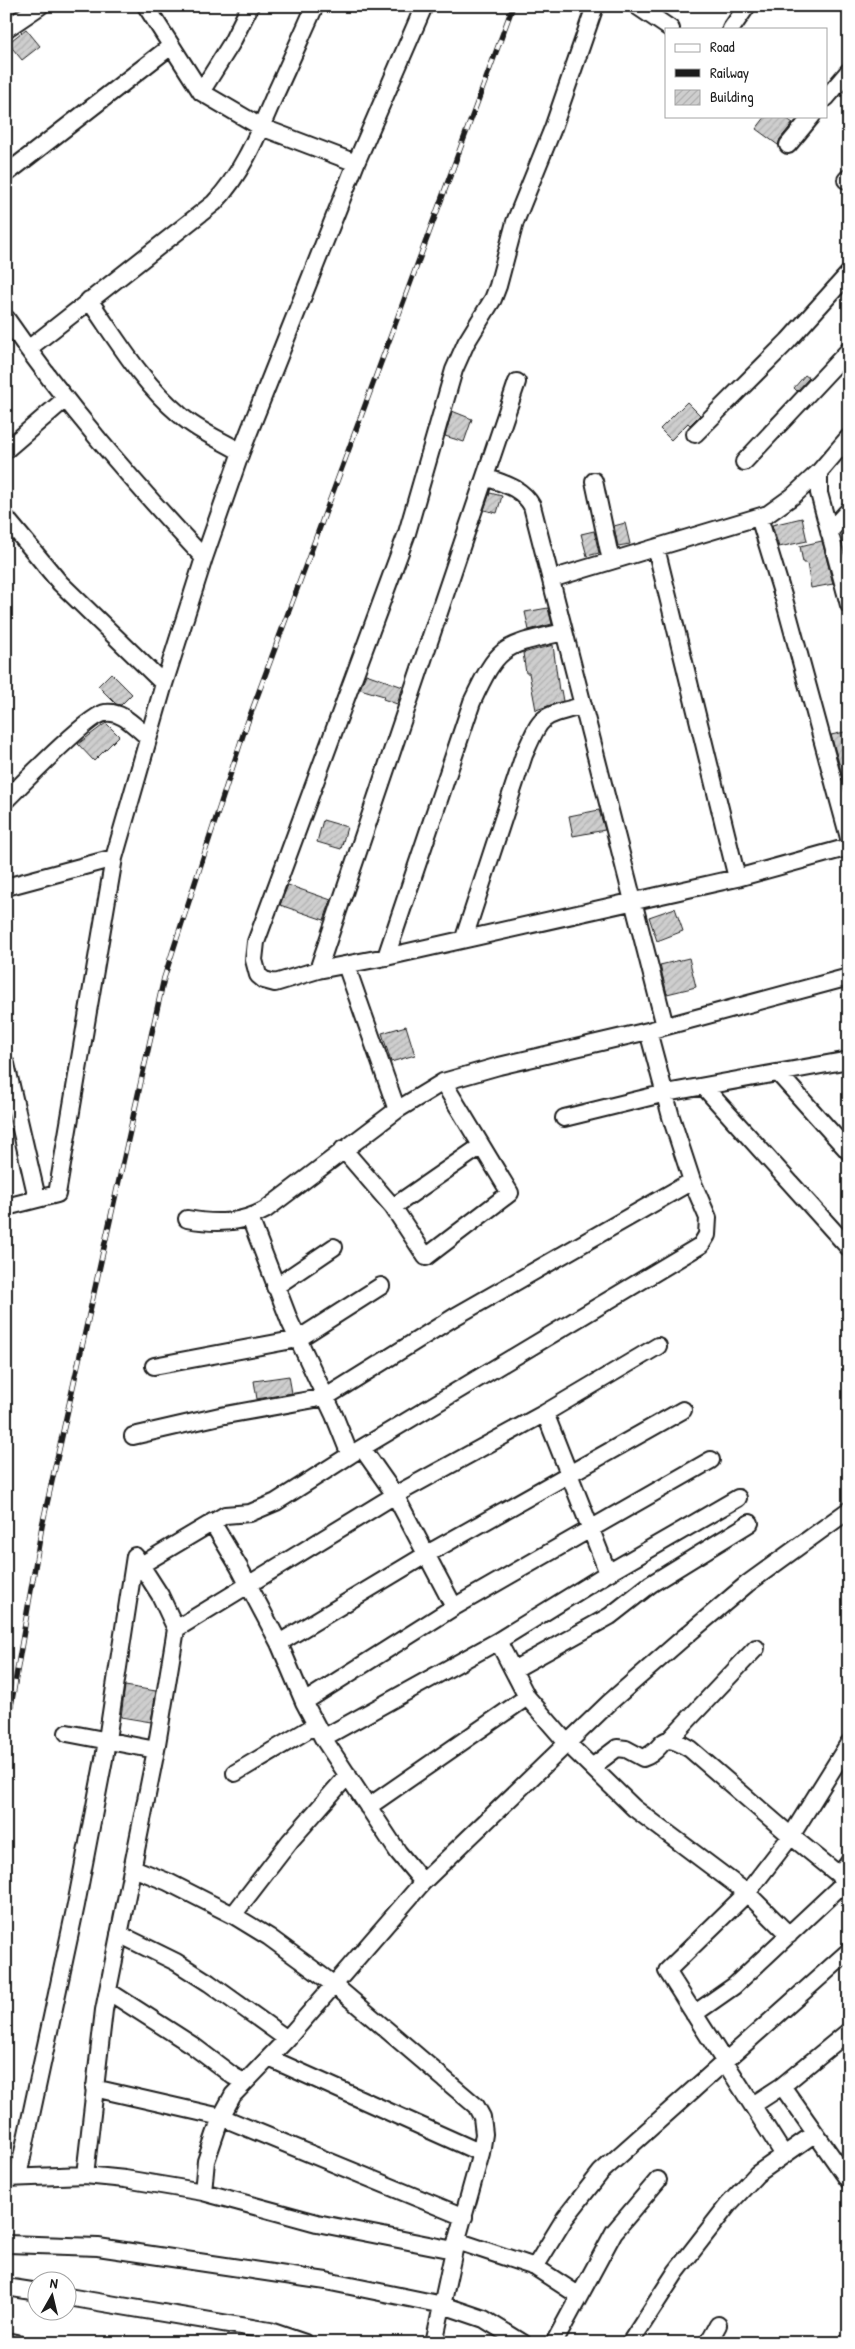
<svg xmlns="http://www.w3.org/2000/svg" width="855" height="2349" viewBox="0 0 855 2349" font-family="'Patrick Hand',sans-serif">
  <defs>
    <pattern id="building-hatch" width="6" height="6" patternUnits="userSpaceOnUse" patternTransform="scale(1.25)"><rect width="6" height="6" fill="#cecece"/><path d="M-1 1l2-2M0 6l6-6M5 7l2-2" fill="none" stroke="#b0b0b0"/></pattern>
  </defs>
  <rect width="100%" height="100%" fill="#fff"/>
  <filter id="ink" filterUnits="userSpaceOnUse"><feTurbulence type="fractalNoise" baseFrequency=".02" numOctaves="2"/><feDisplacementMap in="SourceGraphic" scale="10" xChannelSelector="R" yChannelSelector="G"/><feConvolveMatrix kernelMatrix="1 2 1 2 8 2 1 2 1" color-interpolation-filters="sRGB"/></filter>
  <g filter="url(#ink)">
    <path fill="url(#building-hatch)" stroke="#1c1c1c" d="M26,29L40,46L22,60L8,43Z
      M766,116H783L793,123L780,139L778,145L756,129Z
      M805,375L809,378L797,391L794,388Z
      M687,402L700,415L690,425L688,423L671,440L660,429Z
      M452,411L472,419L464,442L445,436Z
      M490,493L502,496L497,513L484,510Z
      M802,518L807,541L779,547L772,525Z
      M625,523L630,544L618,546L614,526Z
      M594,531L599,553L587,556L581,534Z
      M822,541L833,584L811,588L807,563H803L800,546Z
      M548,608L552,624L529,630L525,612Z
      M553,645L559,691L561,690L563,701L536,710L529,673H526L523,653Z
      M111,673L132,694L121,705L116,704L98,686Z
      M366,674L403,687L397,704L383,699L384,696L360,689Z
      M106,723L119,736L94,761L78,744Z
      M849,731V799L831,735Z
      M599,810L605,830L573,836L569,816Z
      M323,820L347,827L341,849L317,842Z
      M288,885L331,900L324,920L280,905Z
      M675,908L683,931L657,941L649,917Z
      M689,958L696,987L667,994L660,965Z
      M406,1026L415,1055L391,1062L382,1033Z
      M289,1376L292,1393L257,1399L254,1381Z
      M125,1686L156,1691L151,1722L121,1717Z"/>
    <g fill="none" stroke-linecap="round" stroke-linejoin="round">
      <g stroke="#1c1c1c" stroke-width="20">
        <path id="minor" d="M146,6L201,92L261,127L356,163
          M595,6L553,128L515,222L498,286L493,299L466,343L454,370L407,533L256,942L254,960L258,975L264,980L275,983L318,970L386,957L737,878L849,847
          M637,6L671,29
          M6,29L40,6
          M731,29L747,6
          M201,92L231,44L250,6
          M826,98L849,71
          M788,145L812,116
          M6,174L171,46
          M846,180L849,177
          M89,300C117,340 142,383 179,414C196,430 221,440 241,452
          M6,318C65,404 132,481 204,558
          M28,349L214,203C242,174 258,134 274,97C288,67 301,37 315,6
          M695,434L788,341L849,273
          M849,437L819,472V493L849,605
          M6,450L64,400
          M744,462L849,350
          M485,477C504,484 521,487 532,506L665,1026
          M594,481L611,561
          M759,517L784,599L849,838
          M6,518L60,583L164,684
          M829,532L849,510
          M656,548L737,878
          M551,579L768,514L793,496L819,472
          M6,800C21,785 90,714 105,713C122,710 136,728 148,737
          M6,887L114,858
          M464,938L524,755C542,715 539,717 582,706
          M386,957L472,702C499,644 503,646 564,632
          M346,965L397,1110
          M318,970L517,382
          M6,1064L37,1198
          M779,1074L849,1152
          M704,1087L849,1248
          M564,1118L666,1093L849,1060
          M343,1149L393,1207L426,1257L510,1193L443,1082
          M6,1207L57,1194L114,858L164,684L204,558L241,452L356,163L424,6
          M393,1207L481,1146
          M250,1218L290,1322L334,1415L350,1455
          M187,1219C215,1224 240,1224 265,1210L397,1110L443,1082L499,1066L648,1031L849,977
          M275,1287L334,1247
          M154,1366L298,1339L381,1286
          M545,1413L608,1573
          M133,1436L220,1416L326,1397L456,1316L692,1181
          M362,1448L395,1495L454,1607
          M212,1522L239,1567L279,1643
          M141,1565L225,1515L250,1513L276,1502L350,1455L701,1245L707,1235L708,1218L692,1181L671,1117L648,1031
          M176,1629L395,1495L545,1413L658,1346
          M498,1641L527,1697L567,1743L634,1808L747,1893L789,1935
          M513,1670L610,1616L651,1584L750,1523
          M304,1702L454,1607L711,1460
          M67,1733L156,1750
          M323,1738L498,1641L608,1573L738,1498
          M669,1740L756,1648
          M592,1767L617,1748L626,1749L643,1758C667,1750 656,1728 690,1749L791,1836L849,1883
          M235,1773L316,1725
          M368,1807L527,1697
          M133,1868L168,1882L233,1915L269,1937L333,1984L476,2106L482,2117L484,2134L481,2153L454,2250L434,2343
          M839,1876L849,1862
          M423,1882L398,1852L323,1738L304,1702L279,1643L427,1554L683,1410
          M233,1915L290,1841L348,1775
          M119,1934L176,1962L209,1983L287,2039
          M108,1991L192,2045L233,2076L244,2082
          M694,2014L734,1986L846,1881
          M269,2058L481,2153
          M782,2086L849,2181
          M94,2088L221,2117L464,2217
          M753,2105L782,2086L849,2031
          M784,2155L667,1971L747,1893L791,1836L849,1743
          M85,2175L104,2010L156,1750L176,1629L160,1595L135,1556
          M18,2176L76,1905L104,1759L135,1556
          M6,2178L85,2175L125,2179L203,2192L317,2223L454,2250
          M203,2192L206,2161L221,2117L233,2095L287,2039L423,1882L610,1702L681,1640L747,1584L849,1510
          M457,2241L535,2267L578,2295
          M7,2244L98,2247L326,2281L443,2305L484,2319L523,2343
          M535,2267L565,2218L601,2172L849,1951
          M6,2287L38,2292
          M68,2297L270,2331L305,2343
          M6,2341L16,2343
          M554,2343L614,2232L658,2180
          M630,2343L676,2272L728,2205L757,2174L814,2134
          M708,2343L718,2325"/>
      </g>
      <use href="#minor" stroke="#fff" stroke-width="16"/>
      <g stroke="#1c1c1c" stroke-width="5.5">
        <path id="rail" d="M6,1735L42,1526L164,978L244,732L513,6"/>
      </g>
      <use href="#rail" stroke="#fff" stroke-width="4" stroke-dasharray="11" stroke-linecap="butt"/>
    </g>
  </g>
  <rect width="855" height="2349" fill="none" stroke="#fff" stroke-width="25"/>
  <rect x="12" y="12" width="830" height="2324" fill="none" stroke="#1c1c1c" stroke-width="2" filter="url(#ink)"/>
  <rect x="665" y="28" width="162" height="90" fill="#ffffff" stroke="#a4a4a4"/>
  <rect x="675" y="44" width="25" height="8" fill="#ffffff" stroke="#a4a4a4"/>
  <text x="710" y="52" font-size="15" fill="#1c1c1c">Road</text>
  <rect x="675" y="69" width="25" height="8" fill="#1c1c1c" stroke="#a4a4a4"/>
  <text x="710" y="78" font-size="15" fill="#1c1c1c">Railway</text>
  <rect x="675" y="90" width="25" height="15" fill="url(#building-hatch)" stroke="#a4a4a4"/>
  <text x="710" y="102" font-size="15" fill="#1c1c1c">Building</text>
  <g transform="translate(52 2296) rotate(8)"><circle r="24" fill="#ffffff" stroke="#a4a4a4"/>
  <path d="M0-4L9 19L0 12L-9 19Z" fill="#1c1c1c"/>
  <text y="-8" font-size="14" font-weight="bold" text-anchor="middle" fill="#1c1c1c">N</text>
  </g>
</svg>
